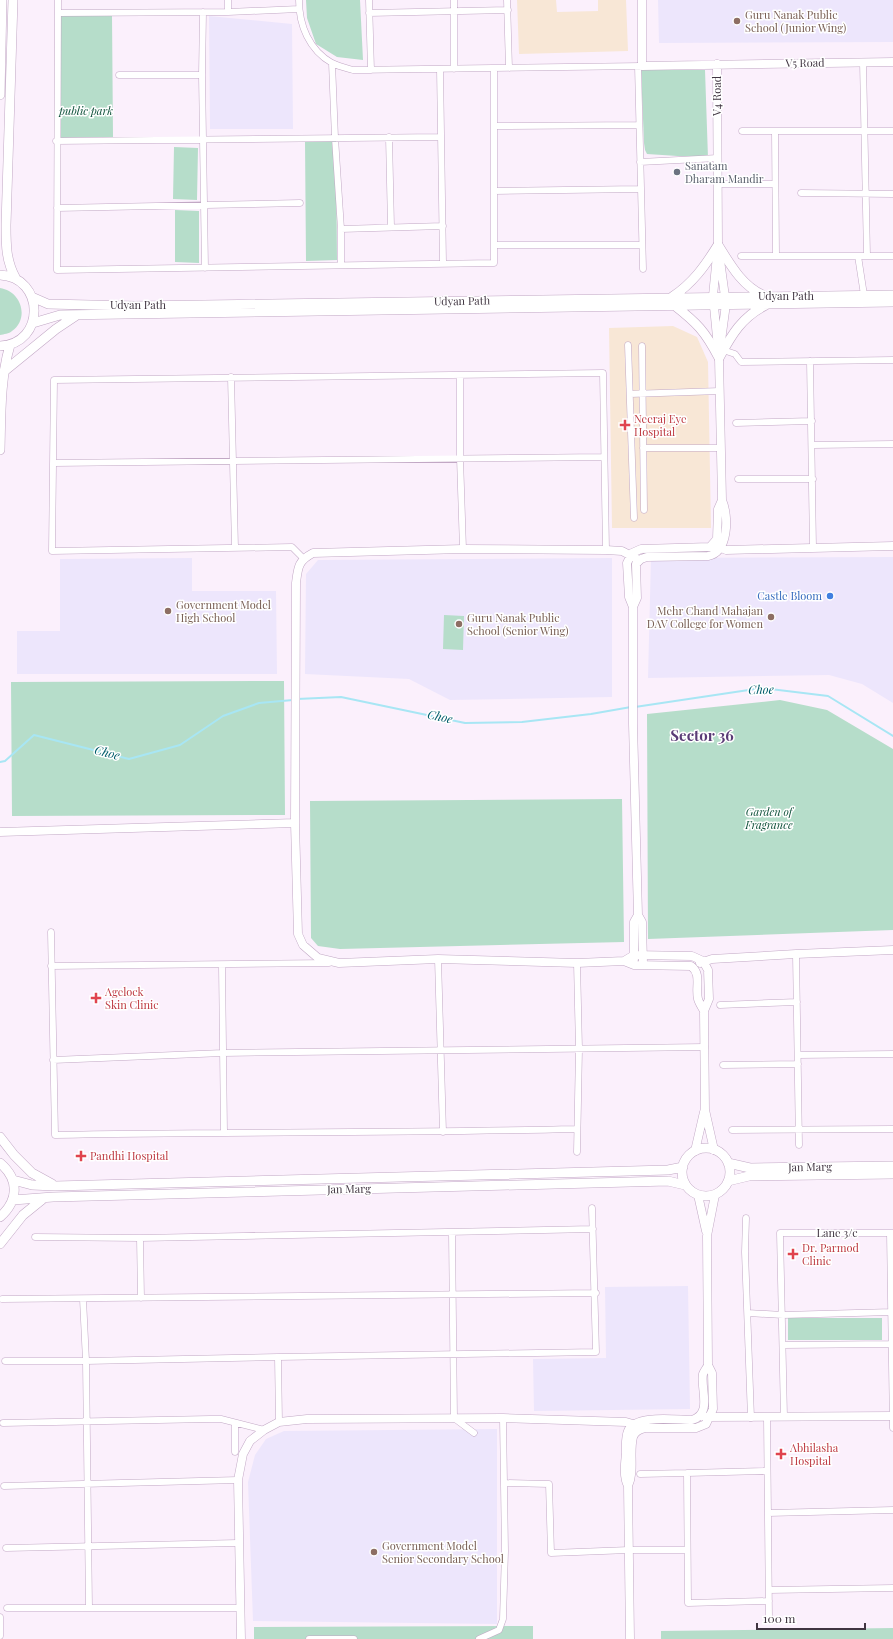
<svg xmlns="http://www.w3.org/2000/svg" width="893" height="1639" viewBox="0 0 893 1639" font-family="'Playfair Display',serif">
  <rect width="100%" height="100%" fill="#fbf0fc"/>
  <path fill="#f8e7d6" d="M517,0H556L557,12L598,11V0H626L628,51L519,54Z
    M673,326L697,337L708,362L711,528H612L609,328Z"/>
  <path fill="#ede6fc" d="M658,0H893V42L659,43Z
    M209,16L292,24L293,129H210Z
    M893,557V703L862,684L829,675L648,678L651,558Z
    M192,558V591H276L277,674H17V631H60V559Z
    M612,558V697L450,700L409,679L305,674L306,574L318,560Z
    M688,1286L690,1409L534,1411L533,1359L606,1358L605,1287Z
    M497,1429V1624L253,1621L248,1482L255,1455L266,1439L284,1431Z"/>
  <path fill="#b6ddca" d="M306,0H360L363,60L337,57L316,44L307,18Z
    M61,16H112L113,137L58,138Z
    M641,70H705L708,158L647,154L645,150L644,143Z
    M305,141H336L337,260L306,261Z
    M174,147L198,148L197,200L173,199Z
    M175,210L199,211V263L175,262Z
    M0,288C21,291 30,318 12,331C9,334 4,334 0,335Z
    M444,615L464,616L463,650L443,649Z
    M284,681L285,815L12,816L11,682Z
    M780,700L827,710L893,749V930L648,939L647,714Z
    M622,799L624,942L340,949L318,946L311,938L310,801Z
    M788,1318H882V1340H788Z
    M533,1626V1639H254V1627Z
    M893,1628V1639H661V1631Z"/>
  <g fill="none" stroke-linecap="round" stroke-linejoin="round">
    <path stroke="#a8e6f4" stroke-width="2" d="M297,699L341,697L465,723L522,722L591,714L631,707
      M635,707L762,688L828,696L893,736
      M0,762L5,761L34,735L129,759L180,745L223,716L259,703L293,700"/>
    <g stroke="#c2a8c5" stroke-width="7">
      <path id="minor" d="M58,0L57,270L494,263V68
        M228,0V12
        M299,0C299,25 309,50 332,63C338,66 346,68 353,70L642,66
        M369,0L371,70
        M507,0L509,68
        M203,12L202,75L205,268
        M58,13L228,12L299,9
        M369,13L508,10
        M863,62L867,256
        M332,63L335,138L341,229V265
        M638,66L643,269
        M440,69L443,263
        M454,69V0
        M119,75H202
        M494,126L639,125
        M742,131H893
        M775,131L776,256
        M389,137L391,227
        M56,141L441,137
        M640,162L718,158
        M718,184H775
        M494,191L640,189
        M801,193L893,194
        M57,208L300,203
        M341,229L443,226
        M494,245H642
        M741,256H893
        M858,256L864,295
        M628,345L634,518
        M642,346L644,510
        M723,350L735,354L741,362L893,360
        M810,361L813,548
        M460,375V458L463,549
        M231,377L235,548
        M630,394L720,391
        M736,423L812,421
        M813,445L893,444
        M643,448H721
        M54,463L604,457
        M738,479H813
        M303,558L292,547L52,551L54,380L603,373L606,550
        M51,932L55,1135C229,1132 403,1133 577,1129
        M796,954L799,1145
        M438,959L443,1132
        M222,965L224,1132
        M51,966L329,963
        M720,1005L797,1002
        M798,1055L893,1054
        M53,1060L223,1053L705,1047
        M723,1065L798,1064
        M732,1130L893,1129
        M577,1152L579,1049L577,963
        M746,1218L745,1252L751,1418
        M452,1232L454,1418L474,1433
        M890,1233L893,1428
        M35,1237L140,1238L593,1229
        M140,1238L141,1298
        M2,1299L596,1293
        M83,1299L86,1361L89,1608
        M748,1313L783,1315L892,1312
        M783,1345L893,1344
        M278,1357L279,1422
        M5,1361H86L278,1357L596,1352L592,1208
        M784,1417L780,1233H893
        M767,1418L769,1619
        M3,1423L210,1419H221L264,1430
        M235,1452V1423
        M767,1471L687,1473L688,1603L769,1601
        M640,1474L687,1473
        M504,1483L549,1484L551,1553L629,1550H687
        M4,1486L238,1480
        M768,1513L893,1510
        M6,1548L238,1543
        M769,1590L893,1588
        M7,1608H240
        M0,1617V1636
        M309,1639H354
        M479,1639L499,1630L503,1619L505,1551L503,1418"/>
    </g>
    <g stroke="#c2a8c5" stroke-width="9">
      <path id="tertiary" d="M642,0V66L893,62
        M720,260L726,304L721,341
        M717,546L726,550L893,546
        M639,560L622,551L606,550L463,549L313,553C298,561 298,567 296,583L295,823L298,934L303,945L318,958L339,963L438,959L577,963L624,961L634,965L691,966C702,974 695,988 698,999C699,1003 702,1007 704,1011
        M633,607L629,597L627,563L632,553L641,549L710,547L717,539L718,509L722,500
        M0,832L295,823
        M634,959V922L638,915
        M624,961L634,955L692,956L703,961L708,970L709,999L704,1011L705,1110L714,1150
        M700,963L712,959L796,954L893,950
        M643,964L642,922L638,915L633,724V607L637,598L636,564L641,559L647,557L708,556C729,552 729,516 722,500L719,358L713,296L718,245L717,64
        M695,1151L704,1112
        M698,1195L706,1231
        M705,1417L893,1416
        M628,1486C635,1471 629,1453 633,1437C635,1431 640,1429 645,1428H696L706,1424L713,1409L712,1373L708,1365L707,1236L715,1195
        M241,1639L238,1480L243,1454L250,1441L264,1430L279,1422L307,1419L503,1418L626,1422L633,1424L639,1430
        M630,1639L628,1486C623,1476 625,1464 626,1453C626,1446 625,1438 628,1431C635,1414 676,1420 692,1420C713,1414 700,1388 703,1374C704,1371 707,1368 708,1365"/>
    </g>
    <g stroke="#c2a8c5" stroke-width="10">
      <path id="secondary" d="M13,0L6,225C6,246 6,261 16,279
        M0,95L2,0
        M0,275C45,277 46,344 0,346
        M32,297L48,304L134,306L893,295
        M672,297C693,283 705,266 718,245C730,264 742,286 763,295
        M674,305C697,323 705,331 719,358
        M33,323L60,315L893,302
        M719,358C732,334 742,317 766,305
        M2,373L56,329L77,315
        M0,450C1,414 0,379 10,345
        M0,1137L14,1155L32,1173L52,1184
        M682 1172a24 24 0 1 1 48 0a24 24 0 1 1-48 0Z
        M0,1163C20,1180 18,1201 0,1217
        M728,1163L750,1168L893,1166
        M13,1180L32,1185L55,1186L668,1170L683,1167
        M728,1181L749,1176L893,1174
        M13,1200L53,1197L668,1181L685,1185
        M0,1244L23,1215L44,1198"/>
    </g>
    <use href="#minor" stroke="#fff" stroke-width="6"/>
    <use href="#tertiary" stroke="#fff" stroke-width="8"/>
    <use href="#secondary" stroke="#fff" stroke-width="9"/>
  </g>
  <g fill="#8d6e63" stroke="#fff" stroke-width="1.5">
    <circle cx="737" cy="21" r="4"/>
    <circle cx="168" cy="611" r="4"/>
    <circle cx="771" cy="617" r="4"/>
    <circle cx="459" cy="624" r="4"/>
    <circle cx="374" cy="1552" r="4"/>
  </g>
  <circle fill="#6b7280" stroke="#fff" stroke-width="1.5" cx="677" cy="172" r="4"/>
  <g fill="#e0444e" stroke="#fff" stroke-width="1.5">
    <path d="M623 419h4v4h4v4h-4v4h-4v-4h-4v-4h4z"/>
    <path d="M94 992h4v4h4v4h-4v4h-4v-4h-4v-4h4z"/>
    <path d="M79 1150h4v4h4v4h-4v4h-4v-4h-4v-4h4z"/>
    <path d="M791 1248h4v4h4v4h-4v4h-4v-4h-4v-4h4z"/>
    <path d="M779 1448h4v4h4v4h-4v4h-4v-4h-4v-4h4z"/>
  </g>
  <circle fill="#3f7fe0" stroke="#fff" stroke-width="1.5" cx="830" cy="596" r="4"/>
  <g text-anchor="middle" stroke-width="3" stroke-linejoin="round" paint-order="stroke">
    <g font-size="11" fill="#785e54" stroke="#fff" text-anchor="start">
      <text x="745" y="19">Guru Nanak Public<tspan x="745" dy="13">School (Junior Wing)</tspan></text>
      <text x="176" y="609">Government Model<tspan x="176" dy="13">High School</tspan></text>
      <text x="763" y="615" text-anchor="end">Mehr Chand Mahajan<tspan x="763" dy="13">DAV College for Women</tspan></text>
      <text x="467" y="622">Guru Nanak Public<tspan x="467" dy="13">School (Senior Wing)</tspan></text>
      <text x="382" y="1550">Government Model<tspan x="382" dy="13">Senior Secondary School</tspan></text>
    </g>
    <g font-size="11" fill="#403541" stroke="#fff">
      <text transform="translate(805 63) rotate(-1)" y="4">V5 Road</text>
      <text transform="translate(717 96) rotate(-90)" y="4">V4 Road</text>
      <text x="786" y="300">Udyan Path</text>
      <text transform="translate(462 301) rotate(-1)" y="4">Udyan Path</text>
      <text x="138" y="309">Udyan Path</text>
      <text transform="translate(810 1167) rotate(-1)" y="4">Jan Marg</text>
      <text transform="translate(349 1189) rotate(-1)" y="4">Jan Marg</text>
      <text x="837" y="1237">Lane 3/c</text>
    </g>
    <g font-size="11" font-style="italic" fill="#0d5039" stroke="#fff">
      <text x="86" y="115">public park</text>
      <text x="769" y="816">Garden of<tspan x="769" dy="13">Fragrance</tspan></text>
    </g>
    <g font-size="11" fill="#5b616d" stroke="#fff" text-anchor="start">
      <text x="685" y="170">Sanatam<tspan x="685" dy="13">Dharam Mandir</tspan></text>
    </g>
    <g font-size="11" fill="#be3a42" stroke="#fff" text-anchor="start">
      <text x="634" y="423">Neeraj Eye<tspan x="634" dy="13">Hospital</tspan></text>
      <text x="105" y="996">Agelock<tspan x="105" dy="13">Skin Clinic</tspan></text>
      <text x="90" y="1160">Pandhi Hospital</text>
      <text x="802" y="1252">Dr. Parmod<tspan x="802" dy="13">Clinic</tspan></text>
      <text x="790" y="1452">Abhilasha<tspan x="790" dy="13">Hospital</tspan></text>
    </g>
    <g font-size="11" fill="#366cbe" stroke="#fff" text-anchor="end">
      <text x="822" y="600">Castle Bloom</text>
    </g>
    <g font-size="12" font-style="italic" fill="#005c6a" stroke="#fff">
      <text transform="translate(761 690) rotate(-1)" y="4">Choe</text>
      <text transform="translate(440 717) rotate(12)" y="4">Choe</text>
      <text transform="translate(107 753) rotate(14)" y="4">Choe</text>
    </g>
    <g font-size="15" font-weight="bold" fill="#5a3b76" stroke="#fff">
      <text x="702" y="741">Sector 36</text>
    </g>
  </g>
  <path d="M757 1623v6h108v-6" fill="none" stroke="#403541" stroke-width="2"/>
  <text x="763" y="1623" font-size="12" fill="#403541" stroke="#ffffff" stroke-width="3" paint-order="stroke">100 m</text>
</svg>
